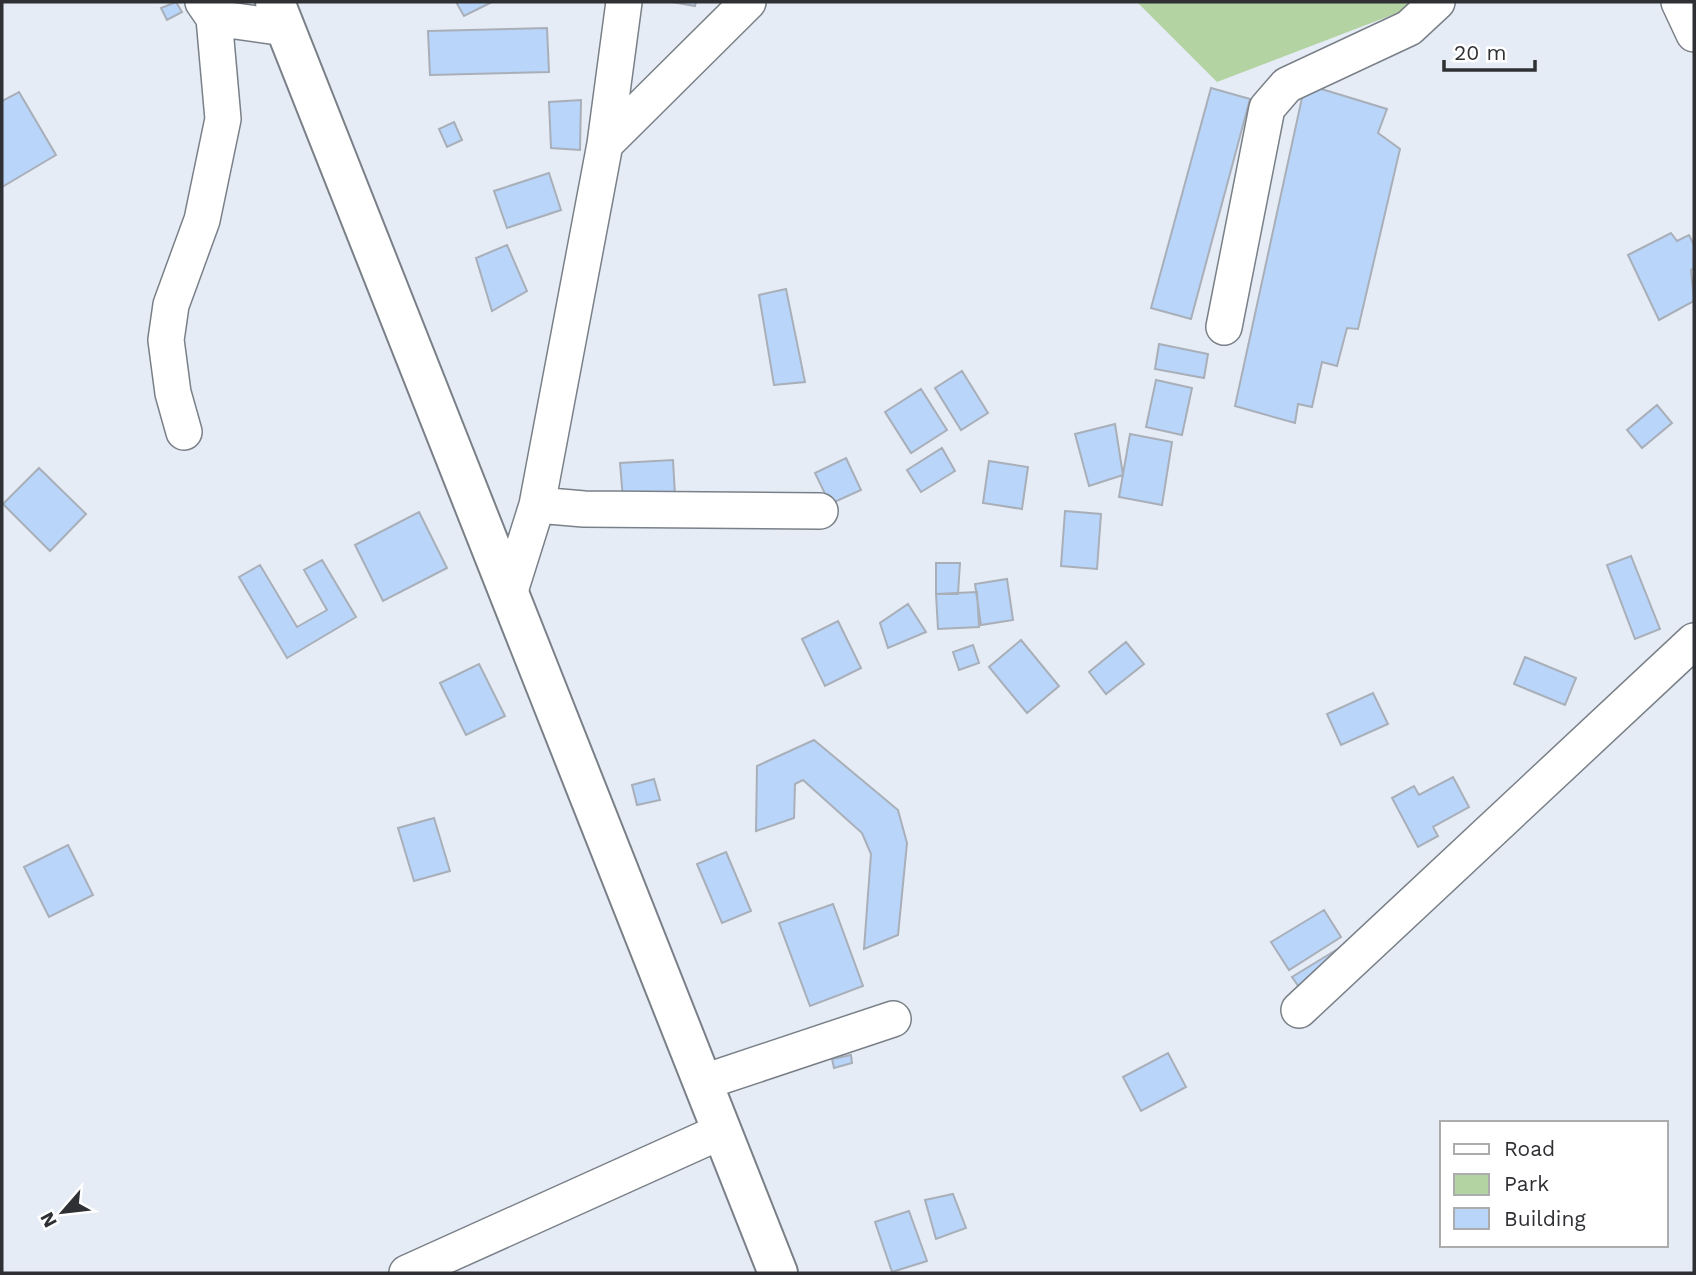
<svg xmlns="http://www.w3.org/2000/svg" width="1696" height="1275" viewBox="0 0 1696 1275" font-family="'Work Sans',sans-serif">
  <rect width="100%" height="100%" fill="#e5ecf5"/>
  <path fill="#b4d3a3" d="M1137,2H1426L1217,82Z"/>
  <path fill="#b9d5fa" stroke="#a9afb8" stroke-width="2" d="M176,2L182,12L167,20L161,8Z
    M456,2H492L464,16Z
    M672,2H696L695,6Z
    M547,28L549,72L430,75L428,31Z
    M1305,84L1387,109L1378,133L1400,149L1358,329L1347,328L1337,366L1322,362L1312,407L1298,404L1295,423L1235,406Z
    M1211,88L1250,99L1191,319L1151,308Z
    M19,92L56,155L2,187V101Z
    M581,100L580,150L551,148L549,102Z
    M454,122L462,140L447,147L439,129Z
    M549,173L561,210L507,228L494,191Z
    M1671,233L1677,241L1689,235L1694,245V268L1691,270L1694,301L1659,320L1628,255Z
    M507,245L527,291L492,311L476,258Z
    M786,289L805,382L774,385L759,295Z
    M1159,344L1208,354L1204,378L1155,369Z
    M962,371L988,413L961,430L935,388Z
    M1156,380L1192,388L1182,435L1146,427Z
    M921,389L947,430L911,453L885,412Z
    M1657,405L1672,423L1642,448L1627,430Z
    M1115,424L1123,475L1089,486L1075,434Z
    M1130,434L1172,442L1162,505L1119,497Z
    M942,448L955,471L921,492L907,470Z
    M846,458L861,490L830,504L815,473Z
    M673,460L675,496L623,499L620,463Z
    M989,461L1028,467L1022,509L983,503Z
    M39,468L86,514L50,551L3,504Z
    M1065,511L1101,514L1097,569L1061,566Z
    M419,512L447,568L383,601L355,545Z
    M1631,556L1660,629L1635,639L1607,565Z
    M322,560L356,617L287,658L239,577L260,565L297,627L327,610L304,570Z
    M936,563H960L958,594H936Z
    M1007,579L1013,620L981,625L975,584Z
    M977,592L979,627L938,629L936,594Z
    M977,592L979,627L938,629L936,594Z
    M908,604L926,632L888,648L880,623Z
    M838,621L861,668L825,686L802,639Z
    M1021,640L1059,686L1027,713L989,667Z
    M1126,642L1144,664L1106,694L1089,672Z
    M973,645L979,663L959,670L953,652Z
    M973,645L979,663L959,670L953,652Z
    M1525,657L1576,678L1565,705L1514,684Z
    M479,664L505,716L466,735L440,683Z
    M1373,693L1388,724L1341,745L1327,714Z
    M814,740L898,810L907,843L898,935L864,949L871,854L862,833L803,780L795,784L794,818L756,831L757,766Z
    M1453,777L1469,807L1433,827L1438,836L1418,847L1392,798L1414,786L1419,795Z
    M654,779L660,800L637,805L632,785Z
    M434,818L450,871L414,881L398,828Z
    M68,845L93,895L49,917L24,867Z
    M726,852L751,911L722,923L697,864Z
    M726,852L751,911L722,923L697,864Z
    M833,904L863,986L810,1006L779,923Z
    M1324,910L1341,937L1289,970L1271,942Z
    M1341,947L1349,960L1301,990L1292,977Z
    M1168,1053L1186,1087L1141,1111L1123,1077Z
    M851,1055L852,1063L834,1068L832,1059Z
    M953,1194L966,1228L936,1239L925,1200Z
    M909,1211L927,1261L892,1272L875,1222Z"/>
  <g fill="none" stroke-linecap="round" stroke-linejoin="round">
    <g stroke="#7a8088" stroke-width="38">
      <path id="minor" d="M203,2L214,18L285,28
        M1679,2L1694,34
        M605,144L748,2
        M1224,327L1267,108L1287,85L1409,28L1437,2
        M184,432L173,393L166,340L171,305L202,220L223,119L214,18
        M537,505L584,509L820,511
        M510,591L537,505L605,144L624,2
        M1299,1010L1694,641
        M704,1082L893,1019
        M407,1273L722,1131"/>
    </g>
    <g stroke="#7a8088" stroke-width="42">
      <path id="highway" d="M275,2L778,1273"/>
    </g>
    <use href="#minor" stroke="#fff" stroke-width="35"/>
    <use href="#highway" stroke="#fff" stroke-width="38"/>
  </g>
  <rect width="1696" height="1275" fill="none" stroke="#2e3034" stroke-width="7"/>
  <rect x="1440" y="1121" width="228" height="126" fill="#ffffff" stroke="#abacae" stroke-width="2"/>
  <rect x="1454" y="1144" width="35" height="10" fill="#ffffff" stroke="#abacae" stroke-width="2"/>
  <text x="1504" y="1156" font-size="21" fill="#2e3034">Road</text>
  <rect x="1454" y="1174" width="35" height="21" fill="#b4d3a3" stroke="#abacae" stroke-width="2"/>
  <text x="1504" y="1191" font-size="21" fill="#2e3034">Park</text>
  <rect x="1454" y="1208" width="35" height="21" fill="#b9d5fa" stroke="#abacae" stroke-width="2"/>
  <text x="1504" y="1226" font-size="21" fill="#2e3034">Building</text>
  <g transform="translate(63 1212) rotate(242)" stroke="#ffffff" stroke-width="5" paint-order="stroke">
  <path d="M0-5L12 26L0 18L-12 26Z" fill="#2e3034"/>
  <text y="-10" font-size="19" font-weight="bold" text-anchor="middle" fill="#2e3034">N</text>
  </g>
  <path d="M1444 60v10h91v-10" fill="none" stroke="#2e3034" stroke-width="3.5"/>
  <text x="1454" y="60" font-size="21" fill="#2e3034" stroke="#ffffff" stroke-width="5" paint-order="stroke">20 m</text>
</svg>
